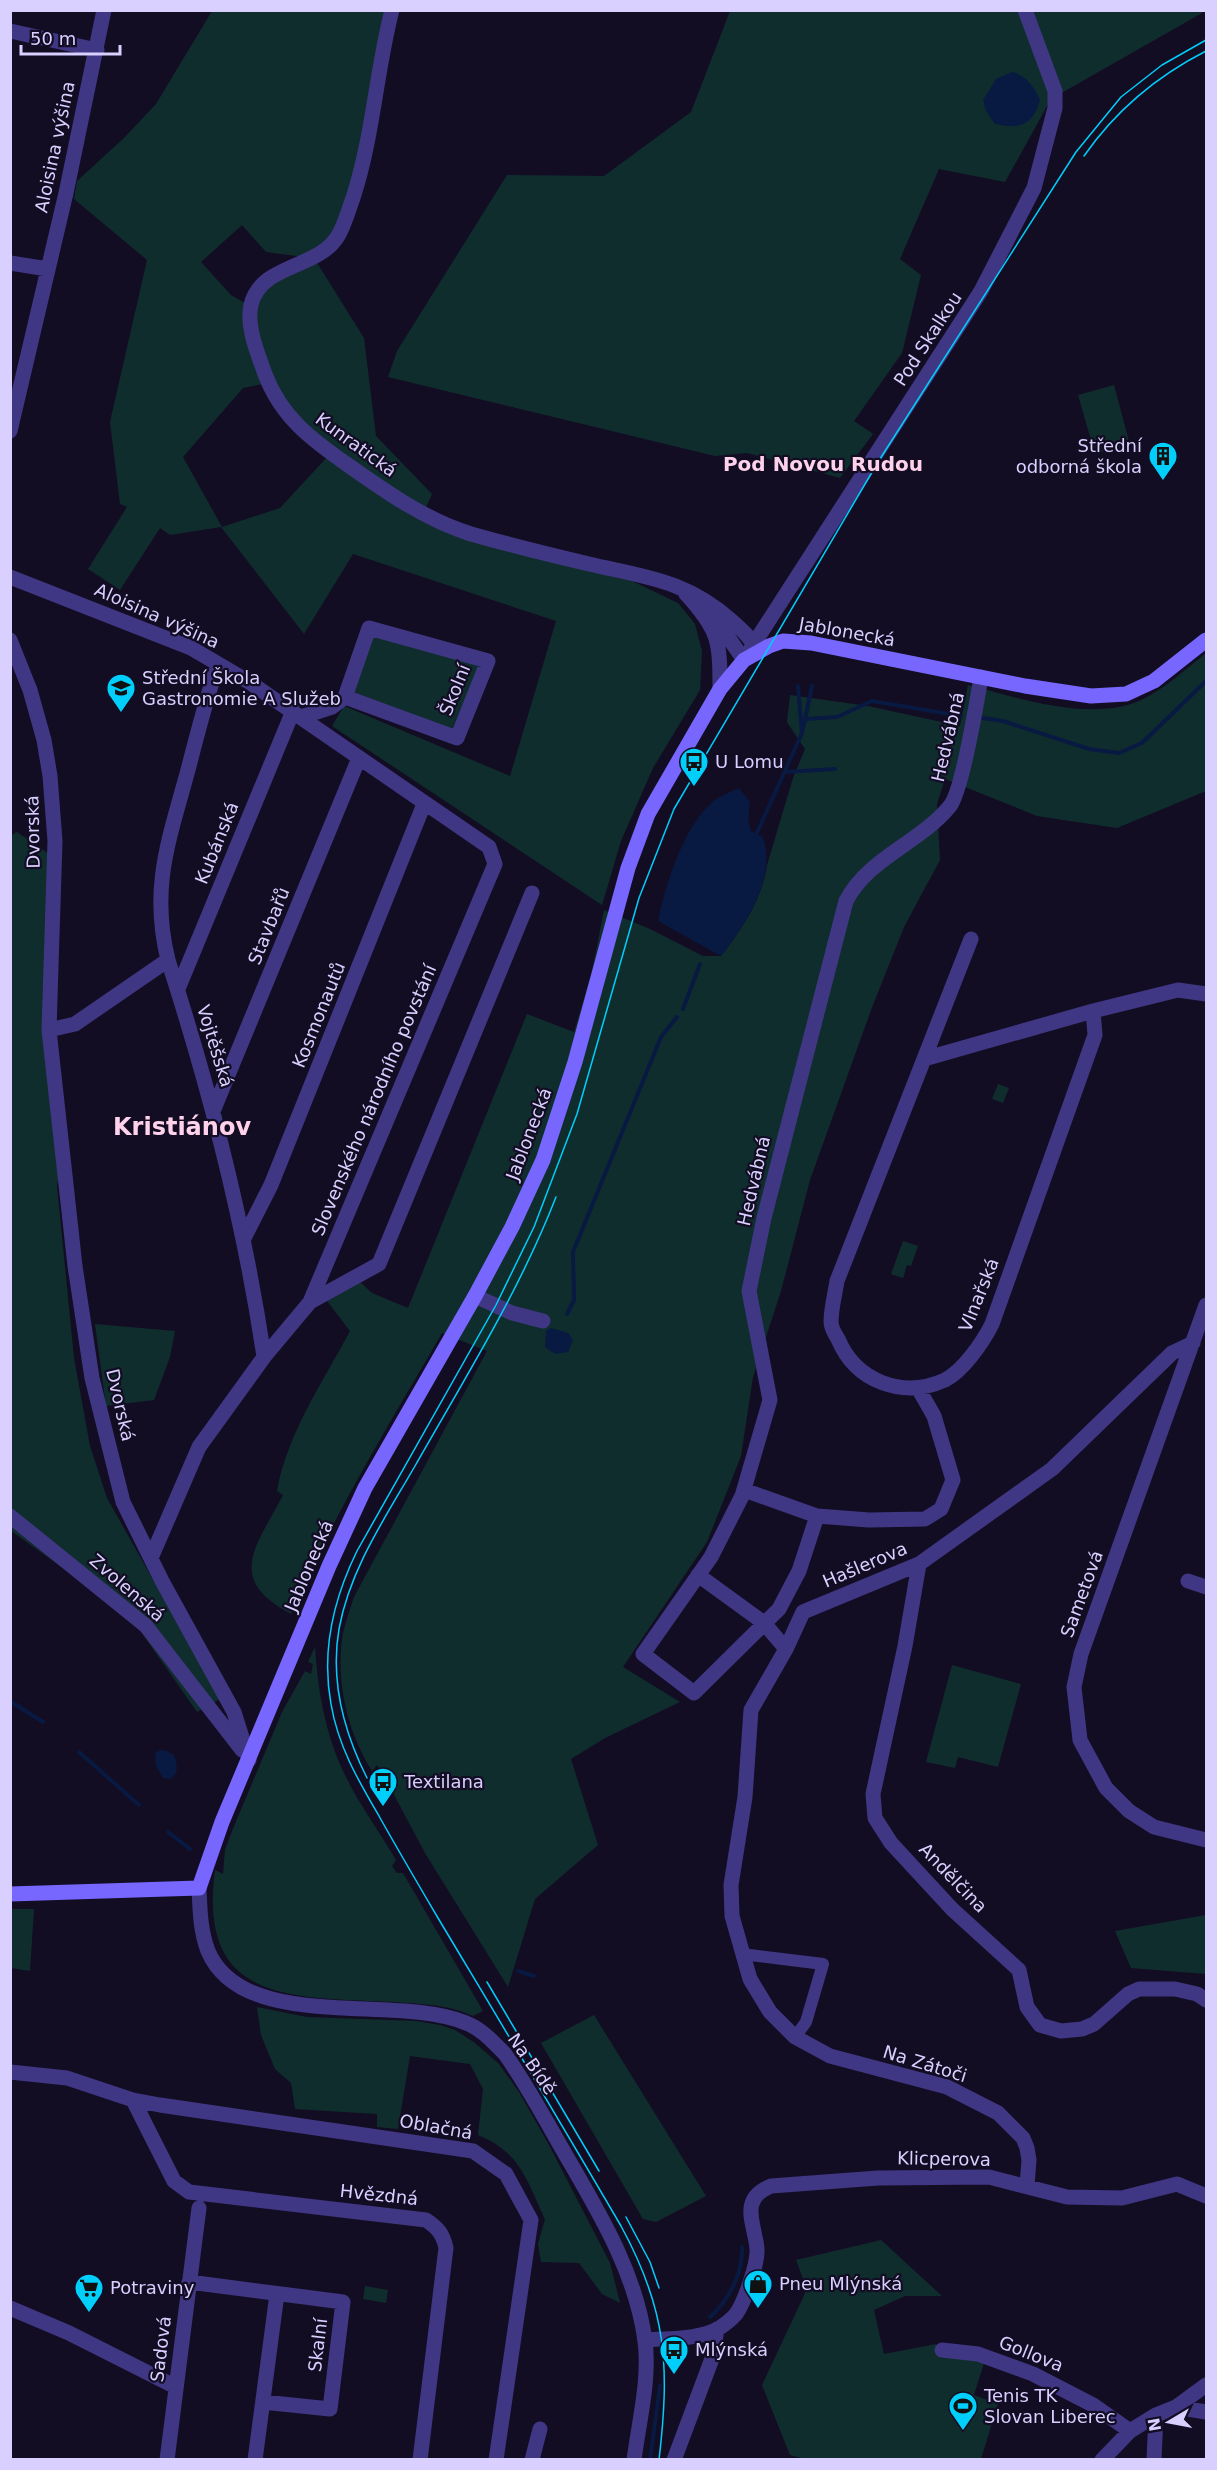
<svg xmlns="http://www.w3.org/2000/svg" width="1217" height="2470" viewBox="0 0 1217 2470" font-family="'DejaVu Sans',sans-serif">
  <rect width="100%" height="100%" fill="#130d24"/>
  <path fill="#102d2e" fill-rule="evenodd" d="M212,11H392L344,225L314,258L364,338L376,436L432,494L424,512L605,568L678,603L695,624L702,651L700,690L653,768L621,841L602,905L332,726L344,706L510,776L556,621L353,554L304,634L221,527L170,535L160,528L120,590L88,569L127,507L120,504L110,422L147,260L74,199L77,181L124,138L156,104ZM242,225L266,252L312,258L267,278L250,306L231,295L201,262ZM268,383L330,454L280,508L222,527L183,457L243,388Z
    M730,11H1202V13L1051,99L1005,182L939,169L900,259L921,275L902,353L854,421L873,434L840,478L747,453L715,456L388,377L397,351L507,175L604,176L691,112Z
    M1114,385L1130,445L1095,454L1078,395Z
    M371,632L480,665L452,729L348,695Z
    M1206,653V791L1117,828L1037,816L945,779L937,804L940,860L904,927L871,1010L810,1180L781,1291L753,1377L741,1456L707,1542L623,1667L680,1702L605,1738L571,1759L598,1845L535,1899L508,1987L425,1853L383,1774L377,1765L372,1771C347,1731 335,1680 343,1633C346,1621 350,1609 354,1597L487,1351L442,1333C389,1425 332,1516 291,1614C224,1578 257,1546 283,1495L277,1491C287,1434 323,1382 350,1331L327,1301L359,1281L372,1293L408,1308L527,1014L574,1032L592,971L604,910L650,929L703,956H721C742,929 762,900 767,865L793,778L805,749L787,722L790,695L868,706L960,726L968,685C1019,698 1098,725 1147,697C1168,686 1187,668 1206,653Z
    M17,832L49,854L60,1170L57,1186L74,1358L90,1446L107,1498L220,1699L197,1712L139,1629L91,1588L11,1531L10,836Z
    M998,1084L1009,1088L1003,1103L992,1099Z
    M903,1241L918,1246L911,1266L907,1265L903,1278L891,1274Z
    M95,1324L175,1331L170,1357L154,1400L106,1406Z
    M315,1647C318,1691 325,1733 344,1773C358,1803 379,1831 396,1860L392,1866L397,1873H403L483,2011L473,2016C447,2004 420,2004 393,2002C292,1997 197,2004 215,1870L223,1874L225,1850L232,1831L282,1712L305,1671L311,1674L313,1664L308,1662Z
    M952,1665L1021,1684L998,1767L958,1757L955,1768L926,1762Z
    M11,1909H34L30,1971L11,1968Z
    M1206,1915V1974L1131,1968L1115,1931Z
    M257,2007L307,2017L416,2021L440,2025L455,2030L475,2043L499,2064L519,2092L549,2145L610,2263L620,2303L602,2294L579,2263L541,2262L538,2244L545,2219C526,2179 521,2153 478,2135L483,2089L470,2064L410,2056L398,2129L377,2127V2114L295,2109L291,2083L275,2069L261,2035Z
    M594,2015L706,2196L656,2222L643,2219L541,2043Z
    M881,2240L942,2296H905L874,2310L884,2354L936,2344L939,2357L985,2360L974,2395L998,2404L981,2459H805L790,2455L762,2385L807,2289L796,2260Z
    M365,2286L388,2290L386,2303L363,2299Z"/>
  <path fill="#081942" d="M1012,72C1026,75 1035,88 1040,100C1033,126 1019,129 995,124L986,111L983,100L996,79Z
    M739,788L750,802L748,820L751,831L763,837C777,878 745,925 721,956L658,921C666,883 685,820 718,798C725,794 732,791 739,788Z
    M551,1328L568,1333L573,1340L568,1352L555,1354L545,1347L546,1331Z
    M160,1750L167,1751L174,1755C177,1765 180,1773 170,1779L163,1778L156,1766L155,1753Z"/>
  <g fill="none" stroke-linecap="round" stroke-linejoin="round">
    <path stroke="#081942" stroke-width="4" d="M983,718L1003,721L1089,749L1119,753L1142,743L1206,681
      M805,719L837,717L872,701L961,716
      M803,729L812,686
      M785,772L835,769
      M755,837L802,733L798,686
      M683,1009L700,964
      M567,1314L574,1300L573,1252L661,1037L677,1017
      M10,1701L43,1722
      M79,1752L139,1805
      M168,1832L190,1849
      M518,1971L534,1976
      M710,2317C729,2300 743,2274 742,2247
      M650,2460L660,2386"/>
    <path stroke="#403784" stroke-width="12" d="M742,1954L823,1964L806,2022L795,2037"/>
    <path stroke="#403784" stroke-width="15" d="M10,31L97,50
      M10,263L48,269
      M10,431L66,193L104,10
      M10,577L191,648L249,682L489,847L495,864L310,1302L264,1357
      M10,640L30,690L44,740L50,776L55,841L49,1030L75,1266L92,1378L123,1502L162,1581L234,1712L249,1760
      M748,653L981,291L1034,188L1055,108V91L1025,10
      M301,717L332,707L345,697L369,628L488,661L457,738L345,697
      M971,939L837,1281C835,1294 831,1309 831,1322C831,1328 835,1334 838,1339C856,1382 903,1399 945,1380C963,1371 983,1342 992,1324L1095,1035L1093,1011
      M178,989L293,711
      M49,1030L75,1024L168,960
      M924,1059L1093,1011L1178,990L1206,994
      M214,1109L359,758
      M244,1238L271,1185L424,804
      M475,1296L512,1313L543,1321
      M310,1302L379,1264L532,893
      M1206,1305L1081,1654L1074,1687L1080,1740L1106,1788L1129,1811L1154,1827L1206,1840
      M744,1490L817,1516L869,1520L925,1519L941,1509L953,1480L934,1416L918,1388
      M10,1516L146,1626L242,1750
      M817,1516L799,1571L779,1609L694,1693L643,1654L711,1557L742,1496L770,1400L749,1291L764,1218L846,901C868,858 920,843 950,806C962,791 977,701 981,677
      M151,1558L199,1447L264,1357C244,1221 210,1090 168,960C150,887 169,840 188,770C197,735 206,699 218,664
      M919,1564L905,1646L873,1794L875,1818L891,1843L952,1909L1019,1970L1027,2007L1040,2025L1061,2031L1082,2029L1094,2024L1128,1994L1139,1989H1175L1197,1994L1206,2000
      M698,1575L764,1623L786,1649
      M1188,1581L1206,1587
      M10,2072L67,2078L133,2100L160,2105L473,2151L506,2174L531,2220L496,2460
      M133,2100L174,2181L189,2192L426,2220C438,2228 443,2234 446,2248L420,2460
      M1027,2186L1029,2160L1027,2148L1023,2138L998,2113L947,2087L830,2056L795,2037L770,2012L750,1979L732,1916L731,1885L745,1797L751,1710L786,1649L803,1612L919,1564L1052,1469L1172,1353L1193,1343
      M189,2282L343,2302L330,2409L263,2402
      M10,2308L69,2333L176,2387
      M645,2340C667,2338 697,2340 718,2329C724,2325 731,2320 736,2314C744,2303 758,2264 757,2249C755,2224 738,2199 771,2186L878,2178L989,2177L1067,2197L1122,2198L1177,2184L1206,2196
      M942,2350L978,2354L1033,2374L1093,2405L1130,2431
      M1176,2407L1206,2412
      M167,2460L199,2208
      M255,2460L277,2294
      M532,2460L540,2429
      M674,2460L713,2356L717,2329
      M1102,2460L1130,2431L1156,2415L1176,2407L1206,2385
      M1154,2460L1156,2415"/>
    <path stroke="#403784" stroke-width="15" d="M392,10C376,72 373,137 353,198C348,211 345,224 338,236C317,270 261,263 251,305C246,327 258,354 265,374C281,417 312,440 348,465C386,492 426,520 471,534C510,545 550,555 589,564C645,577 686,580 732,621C742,630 752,639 758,651
      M686,594C719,630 720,641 720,689
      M712,614L744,660
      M199,1888C200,1909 200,1930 208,1951C243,2034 397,1993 466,2023C482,2029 493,2042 505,2054C527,2085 545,2119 564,2152C598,2211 636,2272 645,2341C650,2379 639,2421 634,2460"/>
    <path stroke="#7767ff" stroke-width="15" d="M10,1894L199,1888L222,1822L329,1566L365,1488L475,1296L512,1227L543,1160L575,1062L628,868L648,814L720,689L744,660L769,646L783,641L811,643L1025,686L1091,696L1126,694L1154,681L1206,640"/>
    <path stroke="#00cefb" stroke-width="1.5" d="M1084,156C1116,110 1157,76 1206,51
      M367,1778C344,1732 330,1681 339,1629C350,1569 385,1518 415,1466C465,1378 519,1292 556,1197
      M487,1982L599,2171
      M626,2217L650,2262L659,2288
      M659,2460C670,2366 667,2310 621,2226C561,2123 499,2020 438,1918C418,1884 398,1850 379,1816C358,1780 338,1746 331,1704C321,1650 333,1600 357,1551L496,1305L534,1227L577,1114L639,898L674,809L878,462L1076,152L1121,97L1162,65L1206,40"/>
  </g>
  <defs>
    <g id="building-pin" transform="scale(1.5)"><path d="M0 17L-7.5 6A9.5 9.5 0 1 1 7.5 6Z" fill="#00cefb" stroke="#130d24"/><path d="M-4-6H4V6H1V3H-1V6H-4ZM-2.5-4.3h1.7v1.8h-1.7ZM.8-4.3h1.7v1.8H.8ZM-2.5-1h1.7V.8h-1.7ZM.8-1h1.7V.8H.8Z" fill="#111"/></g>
    <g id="university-pin" transform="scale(1.5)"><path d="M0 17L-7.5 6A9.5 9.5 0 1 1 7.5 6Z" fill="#00cefb" stroke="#130d24"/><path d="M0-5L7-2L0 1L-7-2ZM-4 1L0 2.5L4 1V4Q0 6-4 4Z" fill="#111"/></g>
    <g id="bus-pin" transform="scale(1.5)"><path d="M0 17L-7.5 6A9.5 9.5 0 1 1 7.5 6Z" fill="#00cefb" stroke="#130d24"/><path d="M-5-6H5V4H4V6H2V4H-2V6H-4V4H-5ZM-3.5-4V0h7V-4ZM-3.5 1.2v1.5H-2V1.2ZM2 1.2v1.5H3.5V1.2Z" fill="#111"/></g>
    <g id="shop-pin" transform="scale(1.5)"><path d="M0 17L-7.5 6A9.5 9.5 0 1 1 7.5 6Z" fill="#00cefb" stroke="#130d24"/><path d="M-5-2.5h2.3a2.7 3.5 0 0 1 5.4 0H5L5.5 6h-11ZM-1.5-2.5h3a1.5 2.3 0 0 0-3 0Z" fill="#111"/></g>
    <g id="supermarket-pin" transform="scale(1.5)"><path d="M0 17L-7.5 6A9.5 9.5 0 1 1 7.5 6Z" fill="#00cefb" stroke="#130d24"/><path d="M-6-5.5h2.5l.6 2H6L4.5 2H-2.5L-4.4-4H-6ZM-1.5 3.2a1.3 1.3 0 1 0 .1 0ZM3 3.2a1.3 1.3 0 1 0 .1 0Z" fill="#111"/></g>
    <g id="stadium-pin" transform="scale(1.5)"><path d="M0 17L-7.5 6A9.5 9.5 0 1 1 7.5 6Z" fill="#00cefb" stroke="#130d24"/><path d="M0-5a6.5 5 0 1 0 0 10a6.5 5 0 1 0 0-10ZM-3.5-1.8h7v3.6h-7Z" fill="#111"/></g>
  </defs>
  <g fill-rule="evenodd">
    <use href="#building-pin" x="1163" y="456"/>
    <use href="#university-pin" x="121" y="688"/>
    <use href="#bus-pin" x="694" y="762"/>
    <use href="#bus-pin" x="383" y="1782"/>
    <use href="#shop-pin" x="758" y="2284"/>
    <use href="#supermarket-pin" x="89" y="2288"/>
    <use href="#bus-pin" x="674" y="2350"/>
    <use href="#stadium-pin" x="963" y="2406"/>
  </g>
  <g text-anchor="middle" stroke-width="4.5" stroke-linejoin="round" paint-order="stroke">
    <g font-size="18" fill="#d9d0ff" stroke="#130d24">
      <text transform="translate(55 147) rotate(-78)" y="6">Aloisina výšina</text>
      <text transform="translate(928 339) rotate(-57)" y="6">Pod Skalkou</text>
      <text transform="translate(356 445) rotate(36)" y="6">Kunratická</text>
      <text transform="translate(157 616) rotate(24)" y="6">Aloisina výšina</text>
      <text transform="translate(847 632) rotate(10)" y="6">Jablonecká</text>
      <text transform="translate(455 690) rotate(-68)" y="6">Školní</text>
      <text transform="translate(948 737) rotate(-77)" y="6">Hedvábná</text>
      <text transform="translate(33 832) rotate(-91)" y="6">Dvorská</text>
      <text transform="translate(217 843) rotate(-68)" y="6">Kubánská</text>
      <text transform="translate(269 926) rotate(-68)" y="6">Stavbařů</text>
      <text transform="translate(319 1015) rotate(-68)" y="6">Kosmonautů</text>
      <text transform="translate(215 1046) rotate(73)" y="6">Vojtěšská</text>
      <text transform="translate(374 1100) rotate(-67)" y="6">Slovenského národního povstání</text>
      <text transform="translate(529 1134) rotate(-69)" y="6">Jablonecká</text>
      <text transform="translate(754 1181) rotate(-77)" y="6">Hedvábná</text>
      <text transform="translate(979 1295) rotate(-68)" y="6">Vlnařská</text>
      <text transform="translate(120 1405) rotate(77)" y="6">Dvorská</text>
      <text transform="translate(865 1565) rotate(-23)" y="6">Hašlerova</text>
      <text transform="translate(309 1566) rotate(-67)" y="6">Jablonecká</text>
      <text transform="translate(127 1588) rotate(41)" y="6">Zvolenská</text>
      <text transform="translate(1082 1594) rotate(-70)" y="6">Sametová</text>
      <text transform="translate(953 1878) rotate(46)" y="6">Andělčina</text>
      <text transform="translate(532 2064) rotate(55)" y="6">Na Bídě</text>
      <text transform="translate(925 2064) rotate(17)" y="6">Na Zátoči</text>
      <text transform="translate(436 2127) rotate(10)" y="6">Oblačná</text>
      <text transform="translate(944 2159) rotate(1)" y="6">Klicperova</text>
      <text transform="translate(379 2195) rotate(6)" y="6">Hvězdná</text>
      <text transform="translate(318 2345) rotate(-83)" y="6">Skalní</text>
      <text transform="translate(161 2349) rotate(-83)" y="6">Sadová</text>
      <text transform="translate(1031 2354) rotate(22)" y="6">Gollova</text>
    </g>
    <g font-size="18" fill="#d9d0ff" stroke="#130d24" text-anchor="start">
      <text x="1142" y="452" text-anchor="end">Střední<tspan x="1142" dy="21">odborná škola</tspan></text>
      <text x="142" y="684">Střední Škola<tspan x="142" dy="21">Gastronomie A Služeb</tspan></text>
      <text x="715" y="768">U Lomu</text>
      <text x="404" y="1788">Textilana</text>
      <text x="779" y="2290">Pneu Mlýnská</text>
      <text x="110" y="2294">Potraviny</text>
      <text x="695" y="2356">Mlýnská</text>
      <text x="984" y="2402">Tenis TK<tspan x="984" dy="21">Slovan Liberec</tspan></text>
    </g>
    <g font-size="20" font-weight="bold" fill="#ffd2eb" stroke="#130d24">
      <text x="823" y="471">Pod Novou Rudou</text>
    </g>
    <g font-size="24" font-weight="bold" fill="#ffd2eb" stroke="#130d24">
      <text x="182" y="1135">Kristiánov</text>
    </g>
  </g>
  <rect width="1217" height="2470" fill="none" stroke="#d9d0ff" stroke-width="24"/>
  <g transform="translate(1169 2422) rotate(260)" stroke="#130d24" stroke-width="4.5" paint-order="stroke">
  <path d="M0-4.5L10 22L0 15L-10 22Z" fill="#d9d0ff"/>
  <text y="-9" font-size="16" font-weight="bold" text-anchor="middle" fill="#d9d0ff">N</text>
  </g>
  <path d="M21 45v9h99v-9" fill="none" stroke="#d9d0ff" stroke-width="3"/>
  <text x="30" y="45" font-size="18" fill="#d9d0ff" stroke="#130d24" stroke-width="4.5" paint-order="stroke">50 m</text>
</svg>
